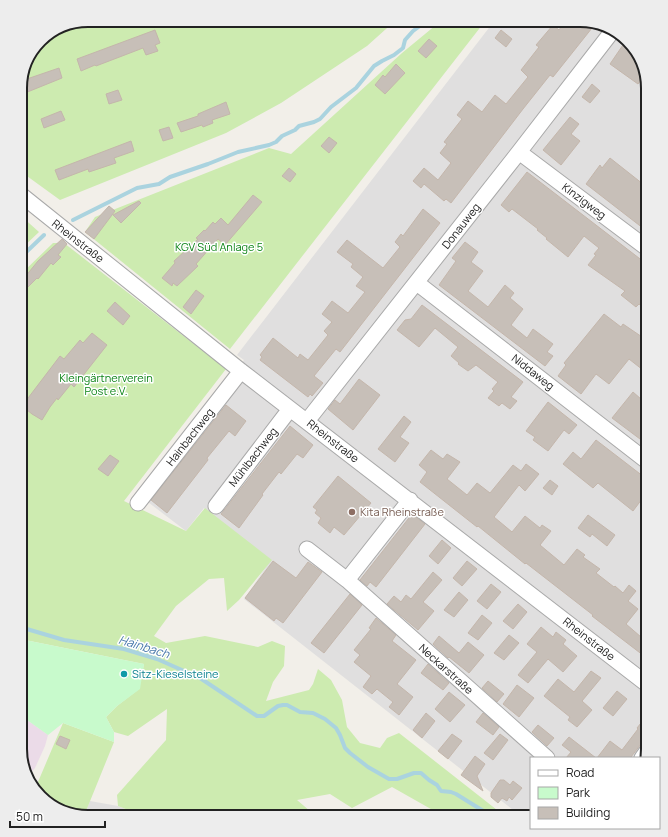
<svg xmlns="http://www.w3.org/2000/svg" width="668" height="837" viewBox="0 0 668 837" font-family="Manrope,sans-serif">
  <rect width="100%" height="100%" fill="#f2efe9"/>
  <path fill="#e0dfdf" d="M495,20H584L614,29L636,50L648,88V749L646,758H531V817H522L244,599L271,560L204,508L186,531L140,496L244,360L237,355Z
    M90,801L118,806L146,817L84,816Z"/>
  <path fill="#ebdbe8" d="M20,715L48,735L45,746L35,768L28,776L20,749Z"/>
  <path fill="#cdebb0" d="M88,20H396L367,46L281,103L226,133L60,200L20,171V84L27,58L43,37Z
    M442,20H486L230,349L85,232L95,217L269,148L291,154L402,53Z
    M20,215L39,232L20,250Z
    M53,243H64L226,369L124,501L186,531L205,508L272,560L239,600L227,611L224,578L209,579L176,606L154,636L166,643L205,636L258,647L272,641L285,646L284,666L273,682L266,701L309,690L313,684L318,669L331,680L342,700L347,727L360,743L380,748L387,738L399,733L506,817H445L392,787L352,808L330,794L297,800L317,817H146L118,806L117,795L166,740L167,709L128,736L114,732L106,717L117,706L139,689L144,664L20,639V275Z
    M63,723L114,742L84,816L58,810L35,789Z"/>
  <path fill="#c8facc" d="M20,639L144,664L140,689L117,706L106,717L114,732V742L63,723L48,735L20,715Z"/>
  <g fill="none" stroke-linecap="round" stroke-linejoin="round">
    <path stroke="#aad3df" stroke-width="4" d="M73,220L137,188L159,184L170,177L208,164L238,152L269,145L276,142L282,136L295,130L299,126L314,122L320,119L331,107L356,88L374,66L382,61L394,55L403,48L405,40L413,31L428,20
      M20,258L44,235
      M20,627L64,640L124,649L157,659L200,678L257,716H264L278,706L283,705H287L300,712L313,713L325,719L336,728L340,735L345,748L350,753L368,767L389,779H397L414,773H421L429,780L437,785L441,791L451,792L456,794L493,817"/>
  </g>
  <path fill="#c7bfb8" stroke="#c4b6ab" d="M566,20H582L592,28L553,77L550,75L523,109L451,203L446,199L444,201L424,184L421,188L413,181L424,168L438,180L451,163L440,153L447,144L444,142L462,119L457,115L468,101L482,112L495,95L506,104L528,77L521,70L539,47L536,45L553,25L559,30Z
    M155,30L160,43L155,45L158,51L146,55L143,48L96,66L95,65L81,71L77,59Z
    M501,30L512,39L506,47L495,38Z
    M429,39L437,46L426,58L418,51Z
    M625,42L628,44L629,43L636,50L639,59L636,63L642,68L644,76L638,84L610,64Z
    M396,64L405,73L385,94L375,85L383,75L385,77Z
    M59,68L62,78L20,95L21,81Z
    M592,84L600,91L590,103L582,97Z
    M118,90L122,100L109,104L106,94Z
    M226,102L230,114L212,120L213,123L203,127L202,125L181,132L177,123L198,116V114Z
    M61,111L65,120L44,128L41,119Z
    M570,117L579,124L571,134L580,141L561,165L543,150Z
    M169,127L173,138L163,141L159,130Z
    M329,137L337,143L329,153L321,146Z
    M131,141L134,151L114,158L116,163L89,172L88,169L59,180L55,170Z
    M610,158L648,188V232L586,184L600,165L602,168Z
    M289,168L296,174L290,182L282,176Z
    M527,172L648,265V311L639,304L636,307L621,295L625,291L588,265L596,255L594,254L599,248L584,236L568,257L546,239L547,238L537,230L538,229L512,209L509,212L501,205Z
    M253,195L262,202L225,245L218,239L196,264L198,266L177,286L173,283L172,286L162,278L175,263L174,261L198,239L196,238L204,230L205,231L213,222L215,224L221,218L228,225Z
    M139,201L141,203L121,223L113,215Z
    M109,206L115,211L94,239L85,232Z
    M423,209L440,223L340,352L336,349L314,376L323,383L312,396L310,394L308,397L260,360L262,357L260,355L273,338L298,358L300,354L308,360L328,335L324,331L332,322L322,314L332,301L348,313L365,292L356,286L363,277L351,267L353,264L337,252L347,240L383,268L400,247L395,242L401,234L403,236Z
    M62,239L67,244L58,255L61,257L53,265L51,263L38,279L37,278L20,295V283L38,261Z
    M465,242L478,252L471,262L483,271L468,291L488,307L505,285L514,293L510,298L523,309L511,325L527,338L533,329L553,344L547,352L553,356L545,366L439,285L456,261L452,258Z
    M196,290L204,296L191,314L183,307Z
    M115,302L130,316L123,325L107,311Z
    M422,305L523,382L511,397L517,401L510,409L502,403L499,406L488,398L494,391L492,389L498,382L476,365L468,371L458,364L459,363L451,356L458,347L435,328L419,347L397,330L405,320L411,319Z
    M604,314L621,327L623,324L648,341V374L629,359L609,384L596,374L581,394L558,376L566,365L564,363Z
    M92,333L107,345L74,387L71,384L58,400L57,398L50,407L42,420L32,414L22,406L60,356L64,359L80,340L83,343Z
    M359,379L380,395L353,430L328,409L335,400L340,404Z
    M648,390V445L612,418L633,392L641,399Z
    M548,402L577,425L569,434L564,430L548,451L533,440L535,437L526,431Z
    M226,405L246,421L235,436L229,431L207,458L208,460L167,513L151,500Z
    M404,416L411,422L400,437L409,443L395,462L378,449Z
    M290,426L313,445L303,458L297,454L281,474L279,472L262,494L263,495L239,528L221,514Z
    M596,440L648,480V491L633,511L598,483L593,488L563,464L573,452L581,459Z
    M431,450L443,459L447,454L460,462L447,479L467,495L477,483L490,493L513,465L521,471L526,464L539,474L525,491L519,485L494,517L512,532L525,516L540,528L542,525L551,531L540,545L564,565L577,549L585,555L583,557L600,569L596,573L614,587L615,586L623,593L629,585L636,591L628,601L638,609L626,624L641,637L648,628V659L592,616L593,615L526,563L525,564L478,526L477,527L420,482L427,472L419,465Z
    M110,455L119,461L108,476L98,469Z
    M338,476L371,503L344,535L334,527L330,533L318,523L321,518L315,513L317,510L313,507Z
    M550,480L558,486L552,495L543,488Z
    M412,514L425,524L376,587L370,582L367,586L360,580Z
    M588,515L615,535L607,546L592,534L590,537L578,528Z
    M442,540L451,548L438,564L429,556Z
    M273,561L296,578L308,562L322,572L283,623L276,618L274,621L245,598Z
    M467,561L477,569L462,586L453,578Z
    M433,572L442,580L423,602L434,611L418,630L387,604L394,596L401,602L406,595L411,599Z
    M491,584L501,592L487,609L477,601Z
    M459,592L468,600L454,617L444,610Z
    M350,594L362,605L324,653L311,643Z
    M518,604L527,612L513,629L503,621Z
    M482,615L492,623L478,640L468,633Z
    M376,618L396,635L392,641L416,660L397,684L413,697L399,715L389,707L393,702L377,689L372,694L363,687L371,676L354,662L360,655L354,650L371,629L369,628Z
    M541,627L553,637L556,632L566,640L563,644L577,656L563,672L548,659L528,683L518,675L537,652L527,644Z
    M509,635L519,643L504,660L494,653Z
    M439,636L459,653L468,642L484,655L469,673L449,657L448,658L433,644Z
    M428,664L449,683L443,690L421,673Z
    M591,671L601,678L582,701L592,710L577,727L568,720L570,717L544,696L558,679L574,692Z
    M488,681L504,694L497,702L482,688Z
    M517,685L534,698L519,717L503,704Z
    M617,691L627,699L613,716L603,708Z
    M449,692L465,705L450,722L435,709Z
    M426,713L435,721L422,738L413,730Z
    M483,713L499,727L493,735L476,722Z
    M648,714V737L647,736L631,757L632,758H597L610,741L622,750L638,729L637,728Z
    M538,725L554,738L547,746L532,732Z
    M452,734L462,741L448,759L438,751Z
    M500,734L508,740L493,760L484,753Z
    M60,736L70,740L66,749L56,744Z
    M569,737L596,758H566L571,752L562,745Z
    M475,756L485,764L477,776L483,791L461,775Z
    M500,780H504L510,785L513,781L522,788L512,800L509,797L507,801L502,798L498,803L491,797V793Z"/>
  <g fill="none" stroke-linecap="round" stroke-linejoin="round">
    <g stroke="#a9a9a9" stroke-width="17">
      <path id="minor" d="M519,152L648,249
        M20,194L241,371L648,685
        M417,283L648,462
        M307,421L519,152L614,29
        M410,500L347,580L547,758
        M138,503L241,371
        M216,506L290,409
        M307,549L347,580
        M642,758L647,751"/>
    </g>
    <use href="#minor" stroke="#fff" stroke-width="15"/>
  </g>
  <circle fill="#8d6e63" stroke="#fff" stroke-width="1.5" cx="352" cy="512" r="4"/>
  <circle fill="#0f9aa8" stroke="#fff" stroke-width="1.5" cx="124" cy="674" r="4"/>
  <g text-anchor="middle" stroke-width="3" stroke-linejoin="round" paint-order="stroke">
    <g font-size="11" fill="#222" stroke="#fff">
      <text transform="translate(584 201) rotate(37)" y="4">Kinzigweg</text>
      <text transform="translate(461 226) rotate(-52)" y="4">Donauweg</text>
      <text transform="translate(78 241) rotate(38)" y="4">Rheinstraße</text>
      <text transform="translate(533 372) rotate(38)" y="4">Niddaweg</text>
      <text transform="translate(190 437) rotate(-52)" y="4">Hainbachweg</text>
      <text transform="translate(333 441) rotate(38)" y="4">Rheinstraße</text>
      <text transform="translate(253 457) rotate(-52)" y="4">Mühlbachweg</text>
      <text transform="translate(589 639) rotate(38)" y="4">Rheinstraße</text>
      <text transform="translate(446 669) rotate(42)" y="4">Neckarstraße</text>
    </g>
    <g font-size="11" fill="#0c8416" stroke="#fff">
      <text x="219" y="251">KGV Süd Anlage 5</text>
      <text x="106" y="382">Kleingärtnerverein<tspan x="106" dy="13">Post e.V.</tspan></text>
    </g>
    <g font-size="11" fill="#785e54" stroke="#fff" text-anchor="start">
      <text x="360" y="516">Kita Rheinstraße</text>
    </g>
    <g font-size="11" fill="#0d838f" stroke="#fff" text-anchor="start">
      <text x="132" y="678">Sitz-Kieselsteine</text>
    </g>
    <g font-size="12" font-style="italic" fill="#4a7aab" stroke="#fff">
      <text transform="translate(144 647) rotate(17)" y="4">Hainbach</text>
    </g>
  </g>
  <path d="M0 0H668V837H0ZM88 27H580A61 61 0 0 1 641 88V749A61 61 0 0 1 580 810H88A61 61 0 0 1 27 749V88A61 61 0 0 1 88 27Z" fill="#ededed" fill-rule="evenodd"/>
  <path fill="none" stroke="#222" stroke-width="2" d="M88 27H580A61 61 0 0 1 641 88V749A61 61 0 0 1 580 810H88A61 61 0 0 1 27 749V88A61 61 0 0 1 88 27Z"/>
  <rect x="530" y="757" width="130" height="72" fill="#ffffff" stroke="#a7a7a7"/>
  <rect x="538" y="770" width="20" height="6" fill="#ffffff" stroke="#a7a7a7"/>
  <text x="566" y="777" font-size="12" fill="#222222">Road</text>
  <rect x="538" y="787" width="20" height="12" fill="#c8facc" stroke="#a7a7a7"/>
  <text x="566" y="797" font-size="12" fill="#222222">Park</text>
  <rect x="538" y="807" width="20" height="12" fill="#c7bfb8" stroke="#a7a7a7"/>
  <text x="566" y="817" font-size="12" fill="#222222">Building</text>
  <path d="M10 821v6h95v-6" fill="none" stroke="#222222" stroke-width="2"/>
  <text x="16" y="821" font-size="12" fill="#222222" stroke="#ffffff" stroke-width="3" paint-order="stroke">50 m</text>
</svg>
